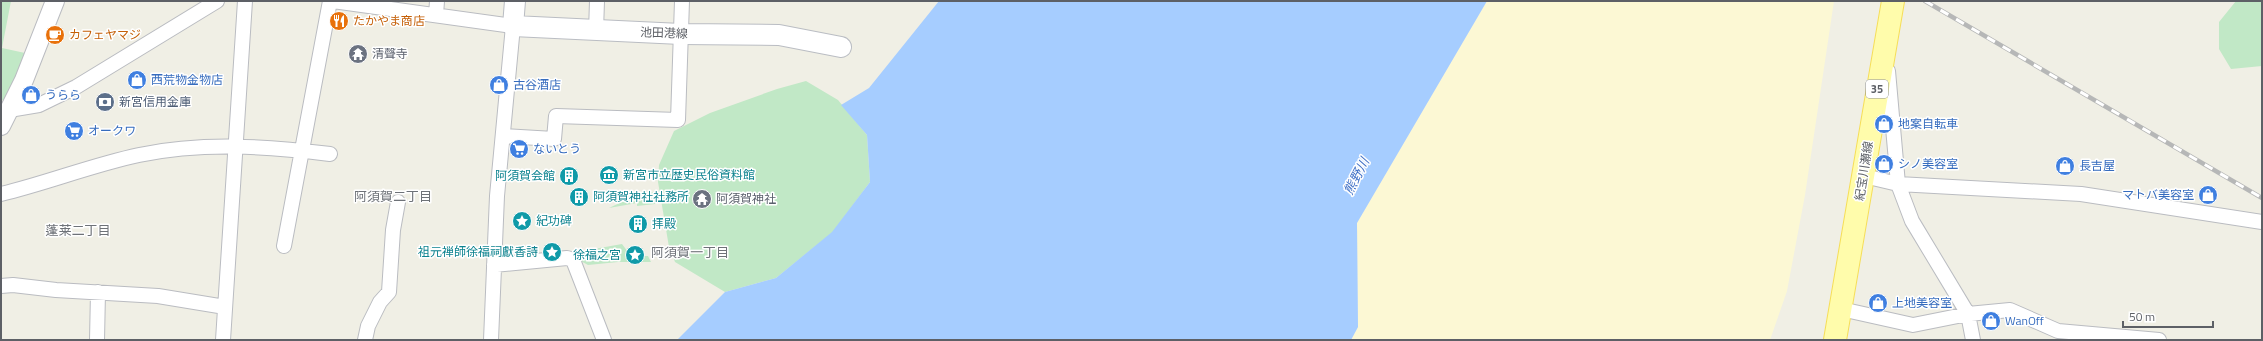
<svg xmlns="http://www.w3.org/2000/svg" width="2263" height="341" viewBox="0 0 2263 341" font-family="'Titillium Web','Noto Sans JP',sans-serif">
  <rect width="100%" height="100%" fill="#f0efe5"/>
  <path fill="#c1e8c6" d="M1,1H11L2,48L25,53L7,98L1,101Z
    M2236,1H2262V66L2231,69L2219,49V22Z
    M806,81L838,100L867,135L870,182L833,232L776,278L725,292L675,262L669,247L658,182L659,165L674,131L710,113L777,89Z
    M654,192L657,202L655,204L637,206V203L609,208L626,200L631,194Z
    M622,244L631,256H648L651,262H618L588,265L575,258L577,252Z"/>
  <path fill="#fcf8d4" d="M1487,1H1834L1805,195L1787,291L1770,340H1351L1358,327L1357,223Z"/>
  <path fill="#a6cdff" d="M939,1H1487L1357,223L1358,327L1351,340H677L725,292L776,278L832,232L870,182L867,135L841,105L869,88Z"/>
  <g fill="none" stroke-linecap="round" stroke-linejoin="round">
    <g stroke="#babcc1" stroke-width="16">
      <path id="minor" d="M333,1L513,26L497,196L491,340
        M436,15L437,1
        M596,31L597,1
        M1888,71L1898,184L1912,221L1968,314L1973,340
        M9,110L39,105L76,87L217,1
        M503,136L554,139L556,116L678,120L682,1
        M1864,176L1898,184L2081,194L2262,222
        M1,194C47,183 92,165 139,155C202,142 266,146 330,154
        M284,246L330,1
        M494,265L567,258L573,260L604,340
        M1,286L13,285L56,290L158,296L225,307
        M1841,309L1913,325L1968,314L2010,310L2058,331L2159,340
        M97,340L98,292
        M223,340L245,1
        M365,340L368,326L380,302L389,292L393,230L398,202"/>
    </g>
    <g stroke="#babcc1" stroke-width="20">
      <path id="tertiary" d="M1,126L24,80L55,1"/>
    </g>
    <g stroke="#babdc3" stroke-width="22">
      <path id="secondary" d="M515,1L513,26L681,34L779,35L841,47"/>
    </g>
    <g stroke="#f6de58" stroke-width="24">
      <path id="primary" d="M1835,340L1893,1"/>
    </g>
    <use href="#minor" stroke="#fff" stroke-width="14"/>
    <use href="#tertiary" stroke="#fff" stroke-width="18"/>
    <use href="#secondary" stroke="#fff" stroke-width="20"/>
    <use href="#primary" stroke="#fffcab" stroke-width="22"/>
    <g stroke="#b6b7b7" stroke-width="4.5">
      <path id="rail" d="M1925,1L2262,198"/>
    </g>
    <use href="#rail" stroke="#fff" stroke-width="3" stroke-dasharray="9" stroke-linecap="butt"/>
  </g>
  <defs>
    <g id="restaurant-disc" transform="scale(1)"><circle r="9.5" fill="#e8710a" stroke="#fff"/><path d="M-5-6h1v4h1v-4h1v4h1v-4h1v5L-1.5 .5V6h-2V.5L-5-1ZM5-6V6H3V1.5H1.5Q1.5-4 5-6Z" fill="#fff"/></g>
    <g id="cafe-disc" transform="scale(1)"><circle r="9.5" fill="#e8710a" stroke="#fff"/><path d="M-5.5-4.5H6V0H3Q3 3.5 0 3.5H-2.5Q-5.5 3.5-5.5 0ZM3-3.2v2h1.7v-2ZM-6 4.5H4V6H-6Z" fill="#fff"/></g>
    <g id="temple-disc" transform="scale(1)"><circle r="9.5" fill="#6b7280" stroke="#fff"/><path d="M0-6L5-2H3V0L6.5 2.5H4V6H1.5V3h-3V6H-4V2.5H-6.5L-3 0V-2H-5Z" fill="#fff"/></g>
    <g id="shop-disc" transform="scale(1)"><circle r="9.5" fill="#3f7fe0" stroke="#fff"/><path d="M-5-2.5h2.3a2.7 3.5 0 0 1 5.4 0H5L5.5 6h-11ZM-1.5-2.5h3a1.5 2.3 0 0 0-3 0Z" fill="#fff"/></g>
    <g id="bank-disc" transform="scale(1)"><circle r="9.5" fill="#5c6f8a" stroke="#fff"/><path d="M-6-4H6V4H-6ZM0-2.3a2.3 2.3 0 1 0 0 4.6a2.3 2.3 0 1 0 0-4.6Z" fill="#fff"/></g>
    <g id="supermarket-disc" transform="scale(1)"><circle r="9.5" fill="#3f7fe0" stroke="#fff"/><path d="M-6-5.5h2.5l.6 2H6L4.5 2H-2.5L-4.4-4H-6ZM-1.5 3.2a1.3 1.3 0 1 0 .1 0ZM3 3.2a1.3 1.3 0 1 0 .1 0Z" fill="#fff"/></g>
    <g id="museum-disc" transform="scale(1)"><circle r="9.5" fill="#0f9aa8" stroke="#fff"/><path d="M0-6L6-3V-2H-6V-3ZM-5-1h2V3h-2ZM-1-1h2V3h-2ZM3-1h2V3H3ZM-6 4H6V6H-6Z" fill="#fff"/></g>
    <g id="building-disc" transform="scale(1)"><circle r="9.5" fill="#0f9aa8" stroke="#fff"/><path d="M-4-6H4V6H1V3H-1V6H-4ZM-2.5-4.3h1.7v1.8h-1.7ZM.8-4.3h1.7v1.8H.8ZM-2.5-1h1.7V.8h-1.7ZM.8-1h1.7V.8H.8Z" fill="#fff"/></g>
    <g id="sight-disc" transform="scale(1)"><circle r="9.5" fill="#0f9aa8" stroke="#fff"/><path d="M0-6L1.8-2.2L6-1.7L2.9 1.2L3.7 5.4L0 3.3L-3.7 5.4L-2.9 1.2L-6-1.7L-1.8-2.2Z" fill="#fff"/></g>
  </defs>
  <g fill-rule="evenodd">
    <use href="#restaurant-disc" x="339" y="21"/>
    <use href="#cafe-disc" x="55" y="35"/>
    <use href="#temple-disc" x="358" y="54"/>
    <use href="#shop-disc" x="137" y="80"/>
    <use href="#shop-disc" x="499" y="85"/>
    <use href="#shop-disc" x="31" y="95"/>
    <use href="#bank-disc" x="105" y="102"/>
    <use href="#shop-disc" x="1884" y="124"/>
    <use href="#supermarket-disc" x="74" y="131"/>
    <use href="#supermarket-disc" x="519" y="149"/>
    <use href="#shop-disc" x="1884" y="164"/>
    <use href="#shop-disc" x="2065" y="166"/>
    <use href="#museum-disc" x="609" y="175"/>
    <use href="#building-disc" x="569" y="176"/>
    <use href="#shop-disc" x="2208" y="195"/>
    <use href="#building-disc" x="579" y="197"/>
    <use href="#temple-disc" x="702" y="199"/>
    <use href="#sight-disc" x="522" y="221"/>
    <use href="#building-disc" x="638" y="224"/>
    <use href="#sight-disc" x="552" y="252"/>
    <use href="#sight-disc" x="635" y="255"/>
    <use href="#shop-disc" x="1878" y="303"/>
    <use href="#shop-disc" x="1991" y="321"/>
  </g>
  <g text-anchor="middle" stroke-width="3" stroke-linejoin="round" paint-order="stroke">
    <rect fill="#fff" stroke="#8e9094" stroke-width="1" x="1866" y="80" width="22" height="18" rx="3"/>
    <g font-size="11" font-weight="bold" fill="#5d6066">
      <text x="1877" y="93">35</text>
    </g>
    <g font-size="12" fill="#c56008" stroke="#fff" text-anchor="start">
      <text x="353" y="25">たかやま商店</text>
      <text x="69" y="39">カフェヤマジ</text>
    </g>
    <g font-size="12" fill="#5d6066" stroke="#fff">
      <text transform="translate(664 33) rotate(2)" y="4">池田港線</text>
      <text transform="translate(1864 171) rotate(-81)" y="4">紀宝川瀬線</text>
    </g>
    <g font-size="12" fill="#5b616d" stroke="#fff" text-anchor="start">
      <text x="372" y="58">清聲寺</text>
      <text x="716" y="203">阿須賀神社</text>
    </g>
    <g font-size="12" fill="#366cbe" stroke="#fff" text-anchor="start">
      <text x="151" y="84">西荒物金物店</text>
      <text x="513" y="89">古谷酒店</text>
      <text x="45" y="99">うらら</text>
      <text x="1898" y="128">地案自転車</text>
      <text x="88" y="135">オークワ</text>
      <text x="533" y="153">ないとう</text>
      <text x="1898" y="168">シノ美容室</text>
      <text x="2079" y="170">長吉屋</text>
      <text x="2194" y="199" text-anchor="end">マトバ美容室</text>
      <text x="1892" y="307">上地美容室</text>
      <text x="2005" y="325">WanOff</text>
    </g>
    <g font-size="12" fill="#4e5e75" stroke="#fff" text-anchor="start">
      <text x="119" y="106">新宮信用金庫</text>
    </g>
    <g font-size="12" fill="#0d838f" stroke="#fff" text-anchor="start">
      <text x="623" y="179">新宮市立歴史民俗資料館</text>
      <text x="555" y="180" text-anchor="end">阿須賀会館</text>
      <text x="593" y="201">阿須賀神社社務所</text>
      <text x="536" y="225">紀功碑</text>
      <text x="652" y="228">拝殿</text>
      <text x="538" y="256" text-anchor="end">祖元禅師徐福祠獻香詩</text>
      <text x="621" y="259" text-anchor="end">徐福之宮</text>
    </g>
    <g font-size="13" font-style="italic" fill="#4373c8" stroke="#fff">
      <text transform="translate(1356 176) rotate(-63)" y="5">熊野川</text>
    </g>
    <g font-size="13" fill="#6e7278" stroke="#fff">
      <text x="393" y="201">阿須賀二丁目</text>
      <text x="78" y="235">蓬莱二丁目</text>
      <text x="690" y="257">阿須賀一丁目</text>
    </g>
  </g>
  <rect width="2263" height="341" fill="none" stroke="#5d6066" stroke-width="4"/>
  <path d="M2123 321v6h90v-6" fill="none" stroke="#5d6066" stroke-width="2"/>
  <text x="2129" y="321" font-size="12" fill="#5d6066" stroke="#ffffff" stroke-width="3" paint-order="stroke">50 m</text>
</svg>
